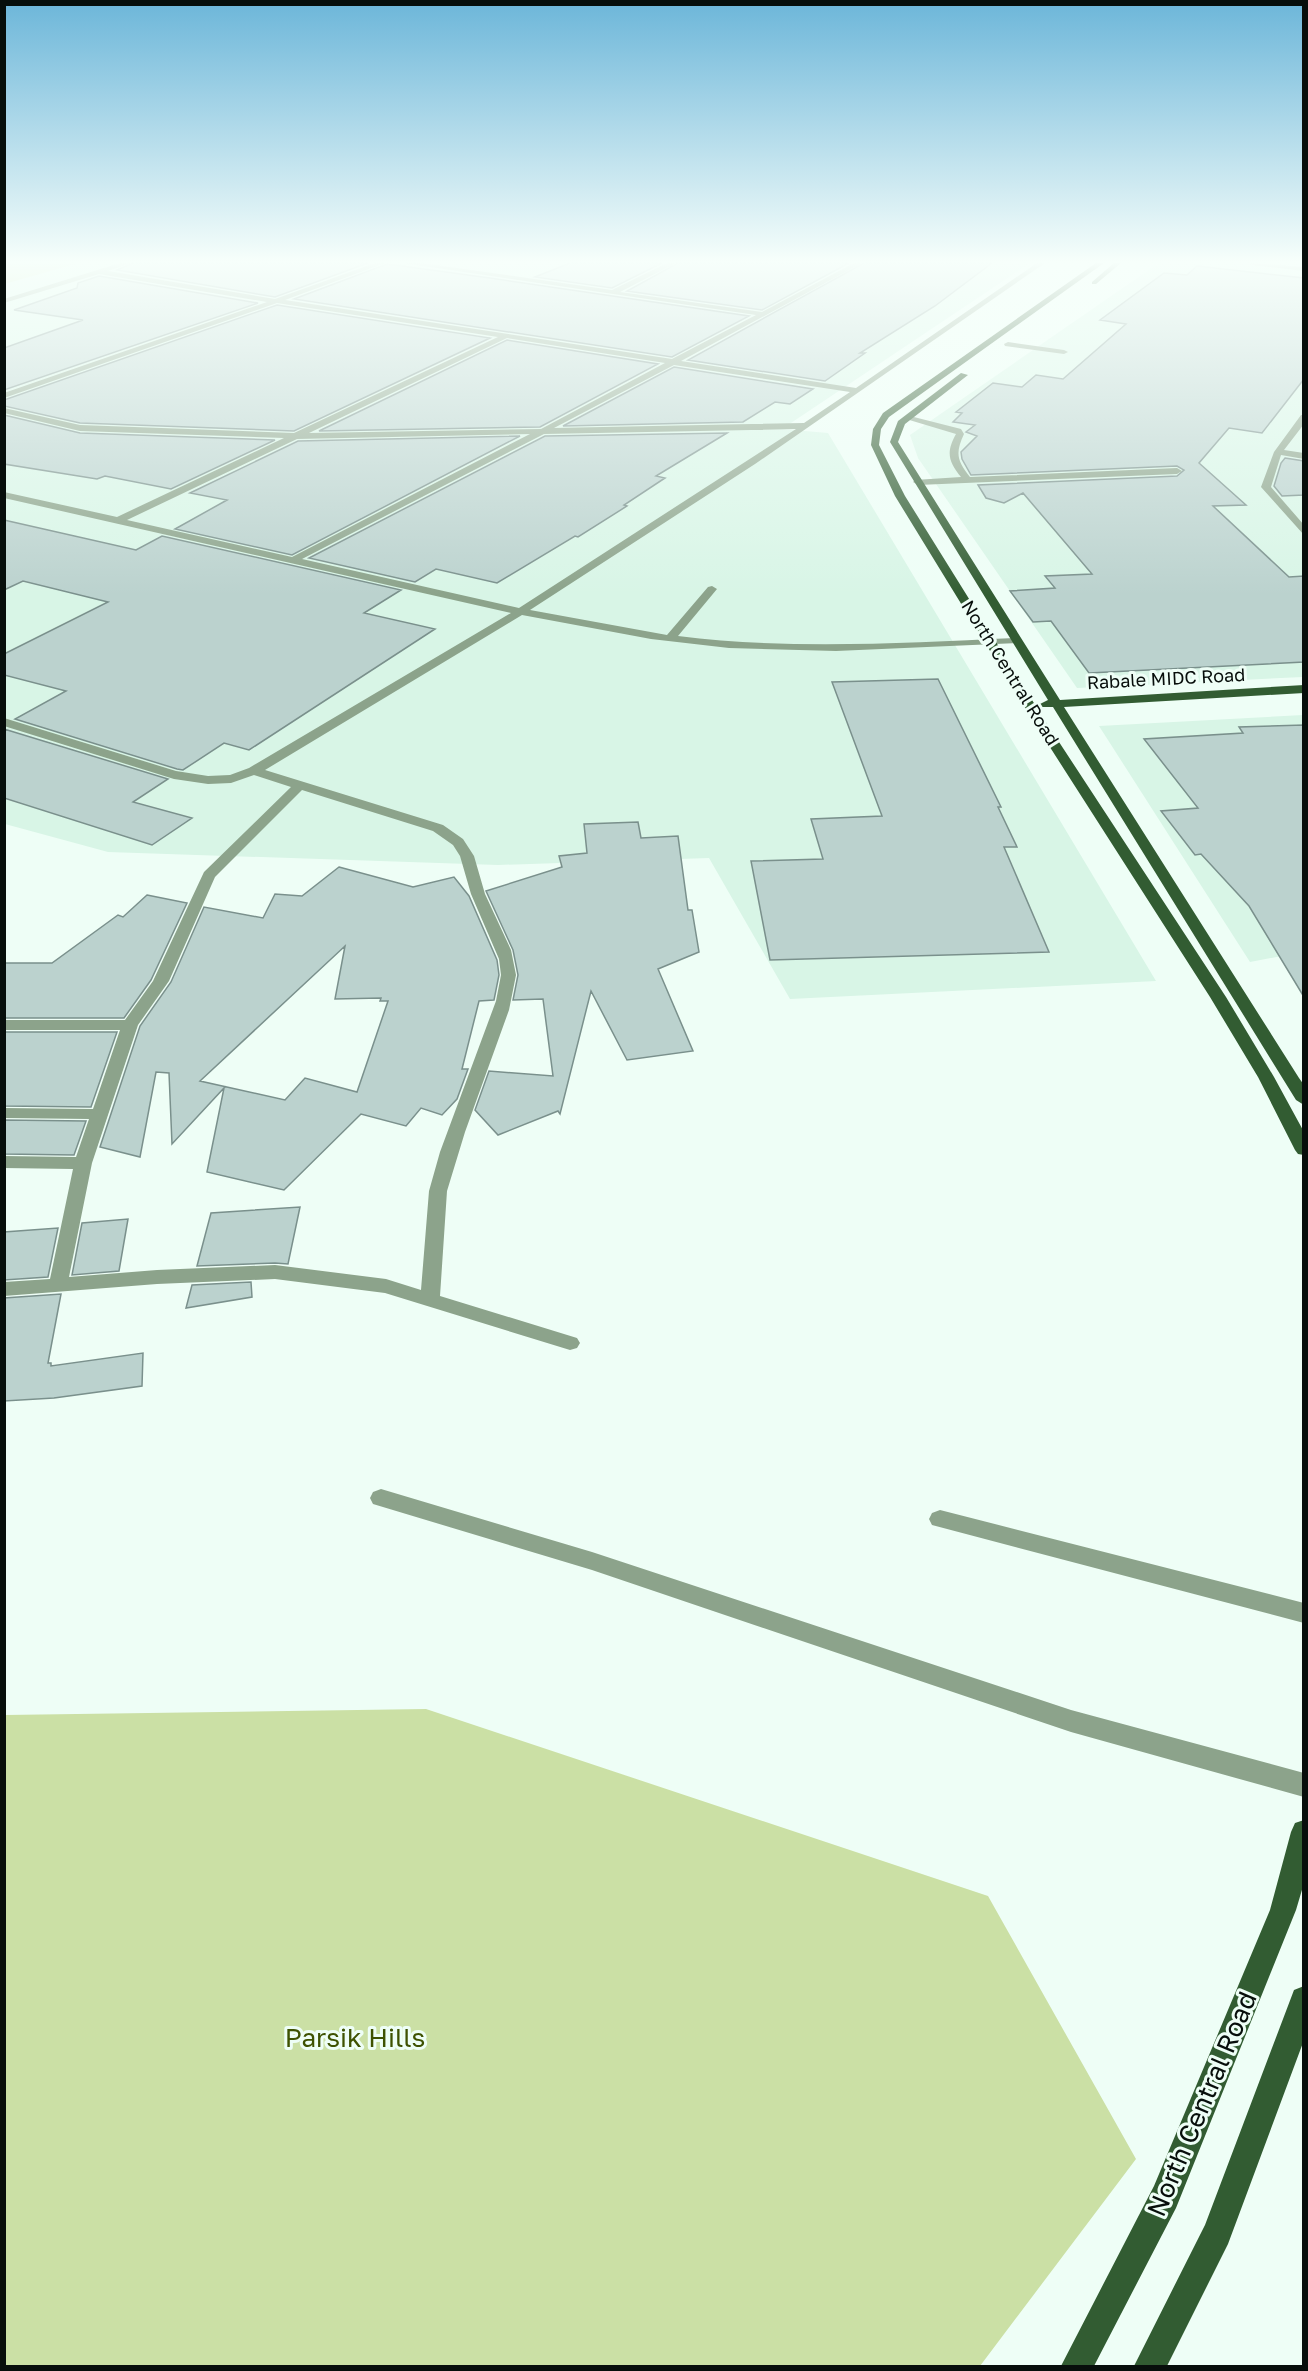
<svg xmlns="http://www.w3.org/2000/svg" width="1308" height="2371" viewBox="0 0 1308 2371" font-family="'Golos Text',sans-serif">
  <rect width="100%" height="100%" fill="#eefef6"/>
  <path fill="#d8f5e6" d="M78,263H1030L782,429L828,433L1156,981L790,999L709,858L498,865L108,852L5,824L4,284Z
    M1159,263H1303V677L1077,688L918,458L910,435Z
    M1303,715V952L1250,962L1099,726Z"/>
  <path fill="#cbe0a5" d="M5,263H78L5,284Z
    M426,1709L988,1896L1136,2159L980,2366H5V1715Z"/>
  <path fill="#bbd2ce" stroke="#7a908c" stroke-width="1.5" fill-rule="evenodd" d="M133,263H368L275,297L117,270Z
    M570,263H662L612,288L535,277Z
    M678,263H849L762,310L627,291Z
    M864,263H992L935,306L860,353H865L825,381L688,360Z
    M387,264L490,278L749,316L672,357L294,299Z
    M1197,266L1304,278V379L1262,433L1229,428L1199,463L1246,505L1213,506L1289,577L1304,576V662L1089,673L1051,621L1033,622L1010,591L1055,588L1045,576L1092,574L1023,493L1004,503L986,498L978,485L1177,476L1184,470L1177,466L971,475L962,459L961,452L977,436L966,432L975,425L953,422L962,413L956,412L993,383L1022,387L1036,375L1063,379L1126,324L1100,320L1164,273L1187,275Z
    M99,276L258,303L4,390V348L83,320L14,310L77,288L78,283Z
    M277,305L490,338L294,431L80,423L4,406V400Z
    M507,340L658,364L540,427L319,431Z
    M674,367L813,389L790,404L775,402L743,422L563,426Z
    M4,415L80,433L275,440L171,489L105,476L97,479L4,464Z
    M727,433L656,476L665,478L624,505L627,506L578,537L575,536L497,583L436,569L415,582L309,558L545,436Z
    M520,436L292,555L175,529L227,500L190,493L298,441Z
    M1285,458L1304,461V495L1282,496L1274,486L1281,463Z
    M4,520L136,550L162,536L401,590L364,613L435,629L249,750L224,743L183,770L177,769L15,719L66,691L4,675V654L108,602L23,581L4,590Z
    M938,679L1001,807H998L1017,847H1004L1049,952L770,960L751,861L823,859L811,819L882,816L832,682Z
    M1304,725V997L1249,906L1201,854L1195,855L1161,811L1198,808L1144,739L1243,733L1239,727Z
    M4,729L168,779L133,802L192,818L152,845L4,798Z
    M638,822L641,838L678,836L688,910H692L699,952L658,969L693,1051L627,1060L591,991L560,1114L558,1111L498,1135L475,1110L489,1071L553,1076L543,999L513,1000L518,975L513,950L486,891L562,867L559,856L587,853L584,824Z
    M339,867L413,887L454,877L469,896L497,960L499,975L494,1000L479,1001L462,1069H468L457,1099L442,1115L421,1108L406,1126L361,1114L284,1190L207,1172L224,1088L172,1144L169,1073L156,1072L140,1157L100,1147L140,1026L171,982L204,907L263,918L275,894L302,896ZM345,946L335,999L381,998L380,1001H388L357,1092L305,1078L285,1100L200,1081Z
    M147,895L187,903L151,980L124,1018H4V963H52L118,915L123,917Z
    M4,1032H117L91,1107L4,1106Z
    M4,1120L86,1121L74,1155L4,1154Z
    M300,1207L288,1264L275,1263L197,1266L211,1213Z
    M128,1219L119,1271L72,1275L82,1223Z
    M58,1228L48,1277L4,1280V1232Z
    M251,1282L252,1297L186,1308L192,1285Z
    M61,1294L48,1363H51V1366L143,1353L142,1386L54,1398L4,1401V1298Z"/>
  <g fill="none" stroke-linecap="round" stroke-linejoin="round">
    <path fill="#8ca38b" fill-rule="evenodd" d="M120,263H131L108,271L275,299L375,263H385L285,300L672,359L756,315L403,263H421L612,290L667,263H676L620,292L762,312L854,263H862L681,361L856,388L1037,263H1045L755,464L530,610L667,635L708,587L712,586L717,589L678,636C790,650 902,643 1015,638L1019,639V643L836,651L729,648L651,639L522,615L265,770L443,825L463,839L474,856L485,894L511,950L516,975L509,1010L465,1132L447,1191L440,1296L577,1338L580,1343L577,1348L570,1350L385,1293L275,1279L157,1284L4,1296V1282L50,1279L73,1169L4,1168V1156L76,1157L89,1119L4,1118V1108L93,1109L120,1030H4V1020H125L153,981L204,872L291,787L254,775L231,783L208,784L174,779L4,726V718L176,771L208,776L230,775L249,768L511,613L4,498V492L117,517L284,438L80,431L4,413V408L80,425L294,433L498,337L277,303L4,398V393L267,302L99,274L4,303V299ZM507,338L665,363L541,429L309,433ZM674,365L850,392L804,423L554,428ZM796,429L519,608L302,559L544,434ZM530,434L292,557L127,520L297,439ZM302,790L433,831L453,845L460,856L471,894L499,959L501,975L496,1001L440,1152L429,1191L421,1290L386,1279L275,1265L157,1270L69,1277L92,1163L138,1025L169,981L215,877Z
      M1250,263L1304,267V271L1253,265Z
      M1008,342L1064,350L1068,352L1064,354L1005,346L1004,344Z
      M906,415L961,429L964,434C955,453 957,461 970,477L1177,468L1182,471L1177,474L918,485L913,482L915,480L961,477C948,461 946,452 956,434L906,419Z
      M1301,415H1304V424L1284,450L1304,453V459L1281,455L1271,487L1304,525V535L1261,487L1274,452Z
      M381,1489L592,1552L1071,1710L1304,1773V1797L1071,1732L592,1570L373,1504L370,1498L373,1492Z
      M940,1510L1304,1603V1623L932,1525L929,1519L932,1513Z"/>
    <path fill="#325c32" fill-rule="evenodd" d="M1096,263H1104L889,417L881,429L879,445L905,496L1042,716L1226,997L1274,1077L1304,1132V1155L1298,1154L1295,1150L1258,1077L1210,997L1030,716L895,496L871,445L873,429L883,413Z
      M1114,263H1121L1096,284H1092V282Z
      M961,373L968,375L905,424L898,442L1060,700L1304,685V693L1064,707L1299,1078L1304,1085V1105L1296,1100L1053,707H1042L1040,704L1048,700L890,442L898,421Z
      M1304,1820V1883L1296,1910L1176,2208L1094,2366H1061L1154,2186L1270,1910L1291,1832L1295,1823Z
      M1304,1986V2040L1228,2244L1167,2366H1134L1205,2225L1294,1990Z"/>
  </g>
  <linearGradient id="sky" x2="0" y2="1"><stop stop-color="#6cb6d9"/><stop offset="0.44" stop-color="#f7fffb"/><stop offset="1" stop-color="#f7fffb" stop-opacity="0"/></linearGradient>
  <rect width="1308" height="595" fill="url(#sky)"/>
  <g text-anchor="middle" stroke-width="6" stroke-linejoin="round" paint-order="stroke">
    <g font-size="18" fill="#070e0b" stroke="#eefef6">
      <text transform="translate(1010 673) rotate(58)" y="6">North Central Road</text>
      <text transform="translate(1166 679) rotate(-3)" y="6">Rabale MIDC Road</text>
    </g>
    <g font-size="26" fill="#3e5201" stroke="#eefef6">
      <text x="355" y="2047">Parsik Hills</text>
    </g>
    <g font-size="26" fill="#070e0b" stroke="#eefef6">
      <text transform="translate(1202 2104) rotate(-67)" y="9">North Central Road</text>
    </g>
  </g>
  <rect width="1308" height="2371" fill="none" stroke="#070e0b" stroke-width="12"/>
</svg>
